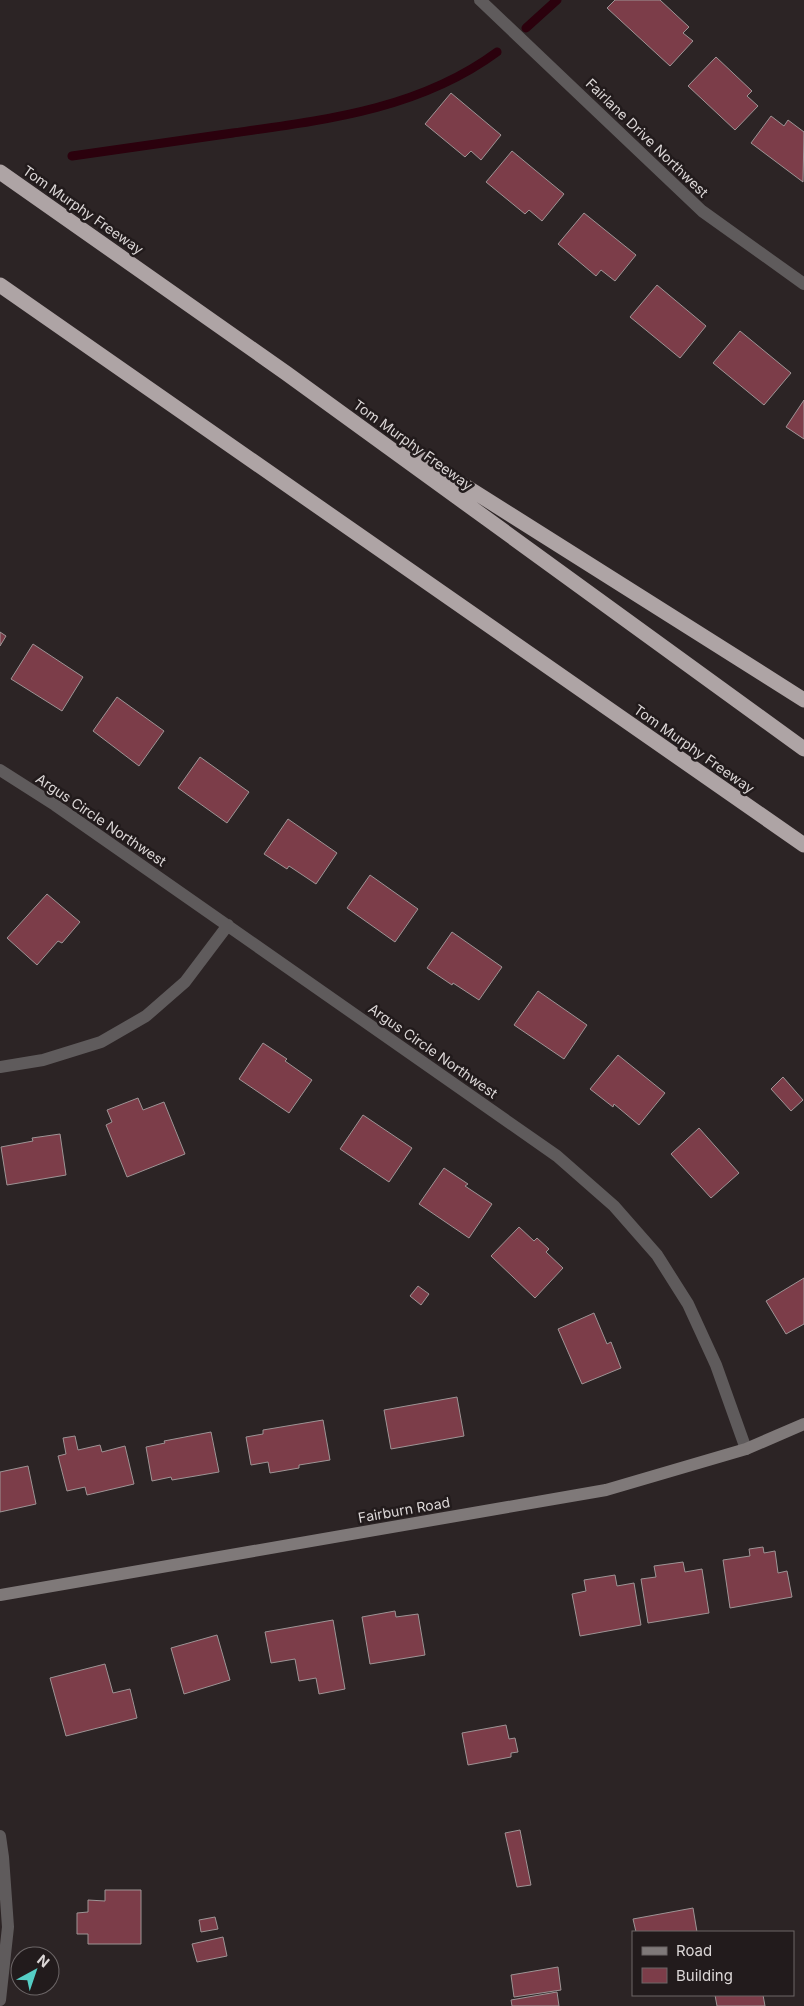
<svg xmlns="http://www.w3.org/2000/svg" width="804" height="2006" viewBox="0 0 804 2006" font-family="Inter,sans-serif">
  <rect width="100%" height="100%" fill="#2c2425"/>
  <g fill="none" stroke-linecap="round" stroke-linejoin="round">
    <path stroke="#2b010d" stroke-width="9" d="M526,28L557,0
      M72,156C126,148 179,141 233,133C326,120 420,109 497,52"/>
  </g>
  <path fill="#7c3d49" stroke="#9e9495" d="M615,0H660L689,27L683,33L693,41L670,66L607,8Z
    M716,57L752,91L747,96L758,106L735,130L688,86Z
    M451,93L501,135L481,160L471,151L465,157L425,124Z
    M771,116L784,126L788,120L804,132L803,182L751,143Z
    M512,151L564,194L542,221L529,210L525,214L486,182Z
    M584,213L636,255L615,281L601,270L596,276L558,244Z
    M657,285L706,326L680,358L630,317Z
    M740,331L791,373L764,405L713,363Z
    M804,400V439L786,427Z
    M0,632L6,636L0,646Z
    M33,644L83,677L62,711L11,679Z
    M117,697L164,731L139,766L93,731Z
    M200,757L249,792L227,823L178,788Z
    M288,819L337,853L316,884L289,866L287,869L264,854Z
    M370,875L418,909L395,942L347,908Z
    M47,894L80,922L62,943L58,941L37,965L7,938Z
    M452,932L502,967L479,1000L453,983L452,985L427,968Z
    M538,991L587,1025L564,1059L514,1025Z
    M263,1043L287,1059L285,1061L312,1080L289,1113L239,1079Z
    M618,1055L665,1093L639,1125L614,1104L613,1107L590,1089Z
    M783,1077L803,1100L791,1111L771,1089Z
    M138,1098L143,1110L164,1102L185,1154L127,1177L106,1125L112,1122L107,1110Z
    M363,1115L412,1148L389,1182L340,1149Z
    M699,1128L739,1173L711,1198L671,1154Z
    M60,1134L66,1175L7,1185L1,1147L33,1141L32,1138Z
    M444,1168L468,1184L465,1186L492,1204L469,1238L419,1204Z
    M519,1227L534,1241L537,1238L549,1249L546,1252L563,1268L535,1298L491,1256Z
    M804,1278V1324L786,1334L766,1301Z
    M418,1286L429,1294L421,1305L410,1296Z
    M594,1313L607,1344L611,1342L621,1368L582,1384L558,1329Z
    M457,1397L464,1436L391,1449L384,1410Z
    M323,1420L330,1460L299,1465V1468L270,1473L268,1462L251,1465L246,1437L263,1434V1430Z
    M211,1432L219,1472L172,1480L171,1477L152,1481L146,1447L165,1443L164,1441Z
    M75,1436L78,1450L100,1445L102,1452L125,1446L134,1484L87,1495L85,1487L67,1491L58,1456L66,1454L63,1438Z
    M28,1466L36,1504L0,1512V1472Z
    M763,1547L764,1553L775,1551L778,1573L787,1571L792,1597L730,1608L723,1560L750,1556L749,1549Z
    M683,1562L685,1572L702,1569L709,1613L648,1623L641,1579L656,1577L654,1566Z
    M615,1575L617,1586L634,1583L641,1625L580,1636L572,1594L586,1591L584,1580Z
    M395,1611L396,1617L418,1614L425,1655L370,1664L362,1617Z
    M333,1620L345,1689L319,1694L316,1678L299,1681L295,1659L271,1663L265,1632Z
    M217,1635L230,1680L184,1694L171,1648Z
    M105,1664L113,1693L130,1689L137,1718L66,1736L50,1678Z
    M506,1725L509,1739L515,1738L518,1752L511,1753V1757L468,1765L462,1733Z
    M520,1830L531,1885L517,1887L505,1833Z
    M105,1890H141V1944H88V1934H77V1913L88,1912V1900L105,1901Z
    M693,1908L697,1932H636L633,1919Z
    M215,1917L218,1929L201,1932L199,1920Z
    M223,1937L227,1956L197,1962L192,1944Z
    M558,1967L561,1990L514,1997L511,1975Z
    M557,1992L559,2006H512L511,2000Z
    M715,1995H763L765,2006H717Z"/>
  <g fill="none" stroke-linecap="round" stroke-linejoin="round">
    <path stroke="#5f5b5c" stroke-width="12" d="M480,0L702,211L804,284
      M0,770L55,805L557,1156L614,1206L657,1255L688,1304L716,1365L746,1449
      M0,1067L43,1060L101,1042L146,1016L185,982L228,925
      M0,1836L3,1857L8,1927L0,2000"/>
    <path stroke="#7f7979" stroke-width="12" d="M0,1595L606,1490L746,1449L804,1424"/>
    <path stroke="#aea4a5" stroke-width="15" d="M0,172L286,373L804,749
      M0,285L804,845
      M405,448L804,700"/>
  </g>
  <g text-anchor="middle" stroke-width="5" stroke-linejoin="round" paint-order="stroke">
    <g font-size="14" fill="#dcd7d7" stroke="#221b1c">
      <text transform="translate(647 138) rotate(44)" y="5">Fairlane Drive Northwest</text>
      <text transform="translate(83 210) rotate(35)" y="5">Tom Murphy Freeway</text>
      <text transform="translate(413 445) rotate(36)" y="5">Tom Murphy Freeway</text>
      <text transform="translate(694 749) rotate(35)" y="5">Tom Murphy Freeway</text>
      <text transform="translate(101 820) rotate(34)" y="5">Argus Circle Northwest</text>
      <text transform="translate(433 1051) rotate(35)" y="5">Argus Circle Northwest</text>
      <text transform="translate(404 1510) rotate(-10)" y="5">Fairburn Road</text>
    </g>
  </g>
  <rect x="632" y="1931" width="162" height="65" fill="#221b1c" stroke="#6c6667"/>
  <rect x="642" y="1947" width="25" height="8" fill="#7f7979" stroke="#6c6667"/>
  <text x="676" y="1956" font-size="15" fill="#dcd7d7">Road</text>
  <rect x="642" y="1968" width="25" height="15" fill="#7c3d49" stroke="#6c6667"/>
  <text x="676" y="1981" font-size="15" fill="#dcd7d7">Building</text>
  <g transform="translate(35 1971) rotate(40)"><circle r="24" fill="#221b1c" stroke="#6c6667"/>
  <path d="M0-4L9 19L0 12L-9 19Z" fill="#55cec5"/>
  <text y="-8" font-size="14" font-weight="bold" text-anchor="middle" fill="#dcd7d7">N</text>
  </g>
</svg>
